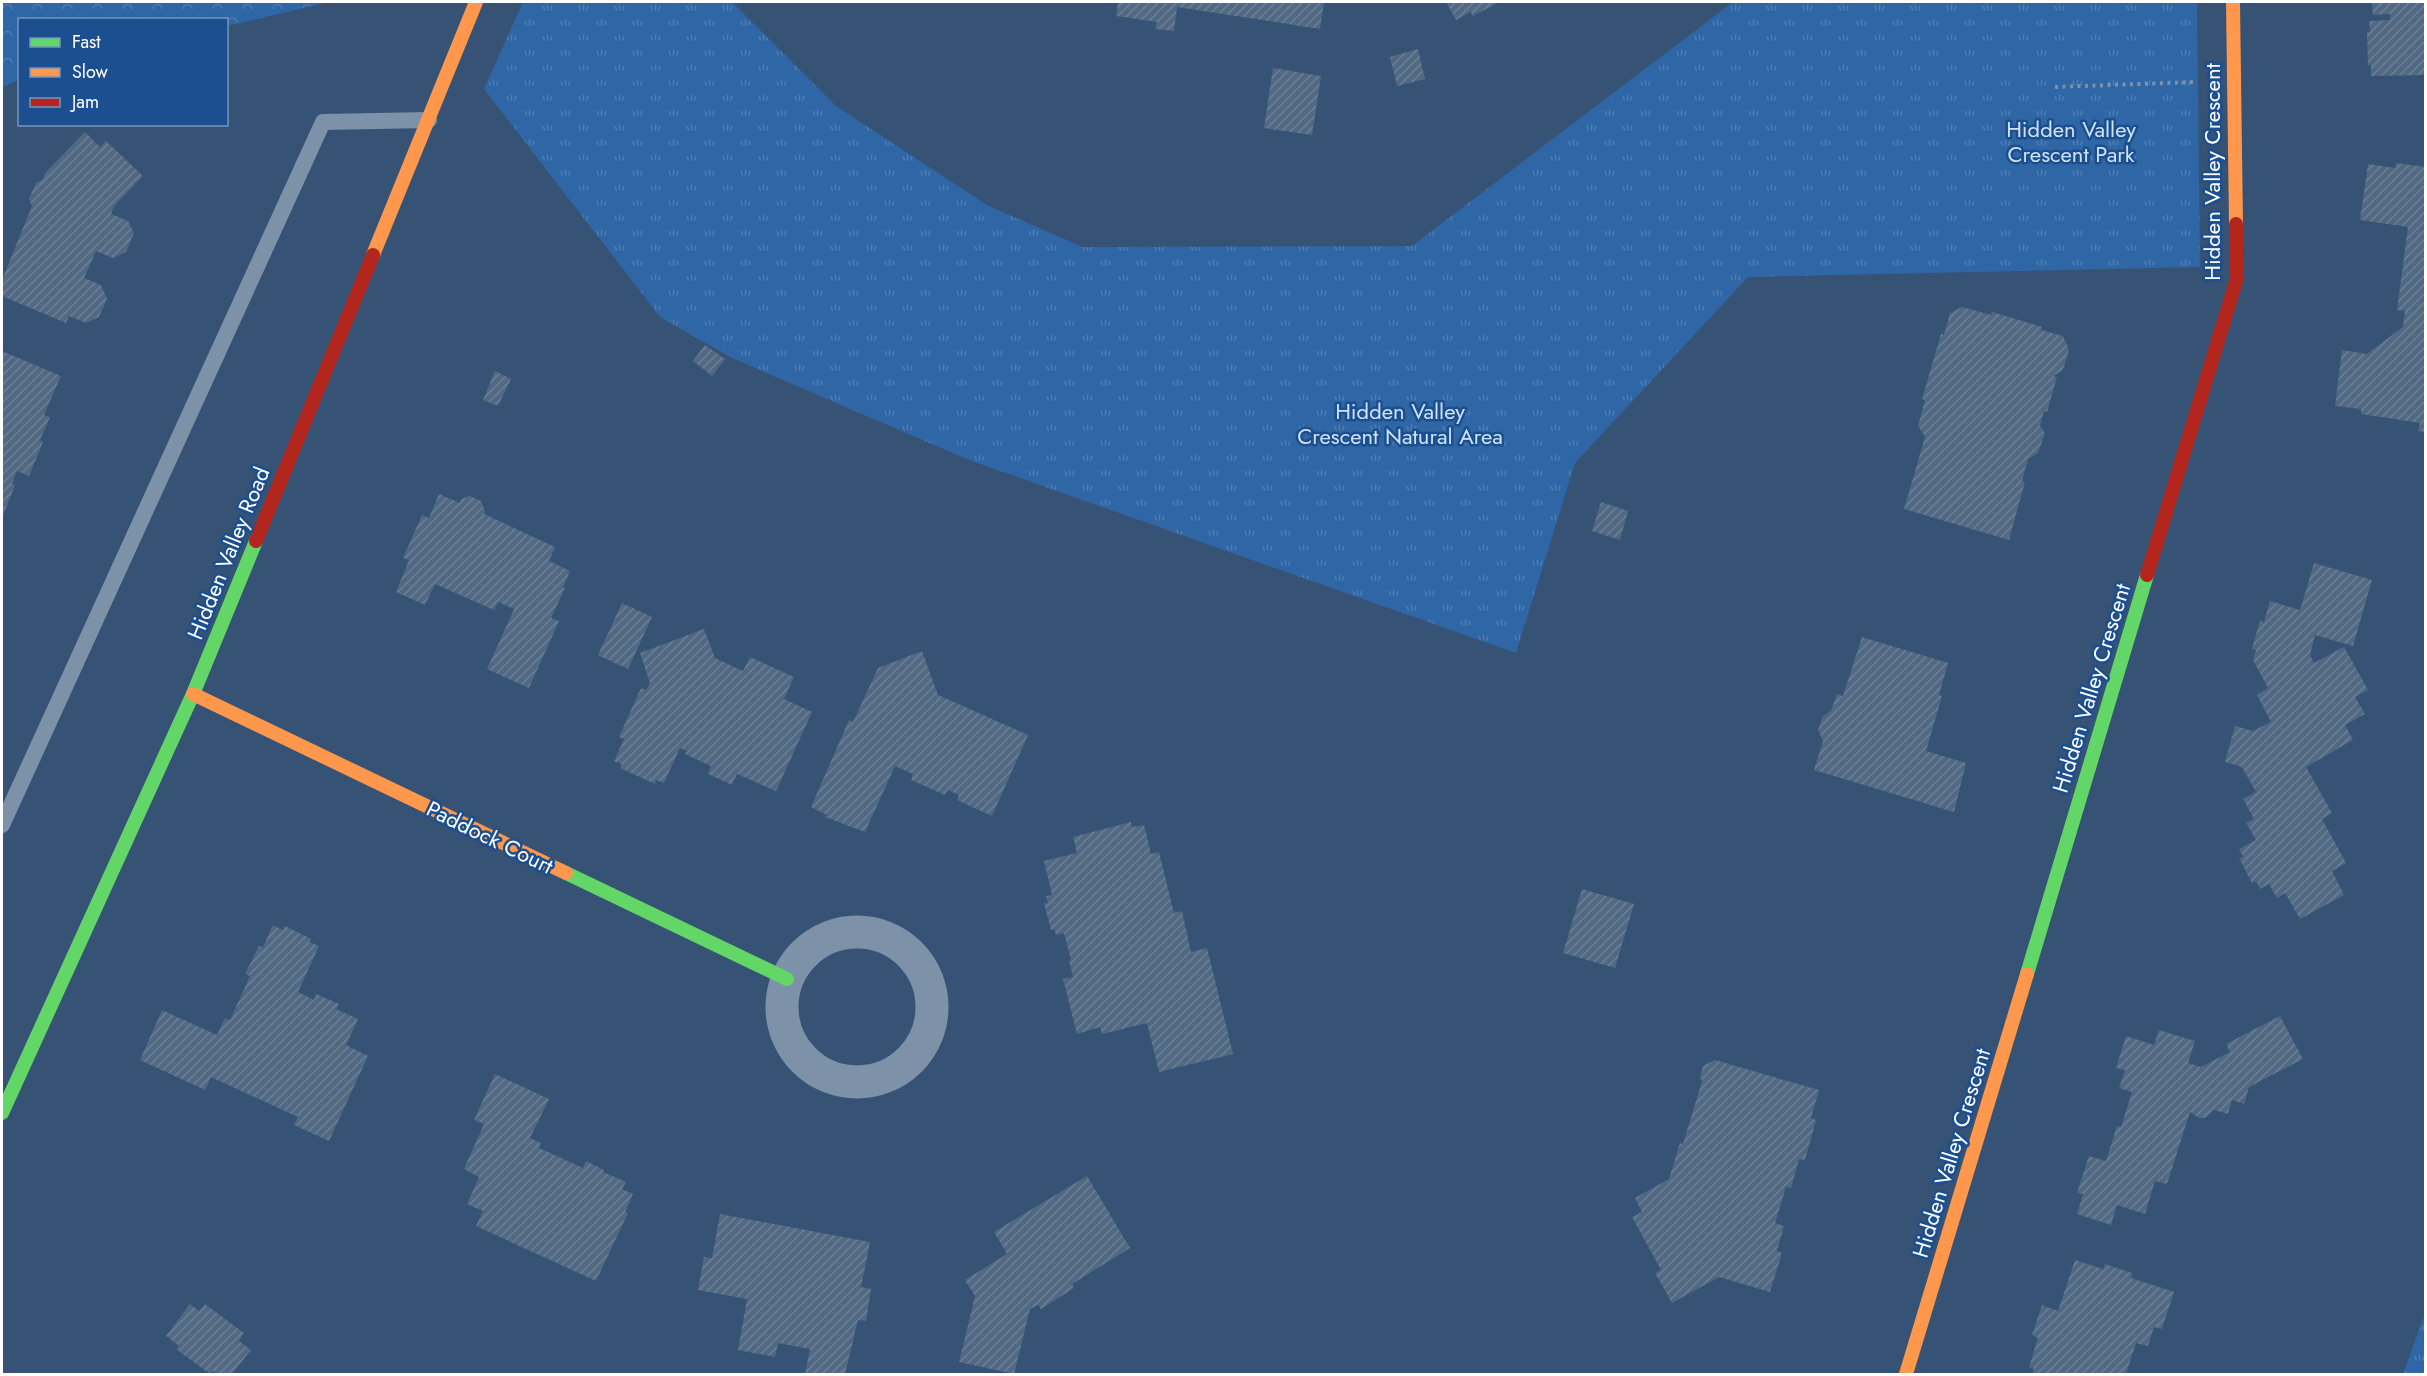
<svg xmlns="http://www.w3.org/2000/svg" width="2427" height="1376" viewBox="0 0 2427 1376" font-family="Jost,sans-serif">
  <defs>
    <pattern id="grass-tufts" width="24" height="20" patternUnits="userSpaceOnUse" patternTransform="scale(1.5)"><rect width="24" height="20" fill="#2f66a5"/><path d="M3 7l-1-3M5 7V3M7 7l1-3M15 17l-1-3M17 17v-4M19 17l1-3" fill="none" stroke="#4e7db2"/></pattern>
    <pattern id="forest-crowns" width="20" height="18" patternUnits="userSpaceOnUse" patternTransform="scale(1.5)"><rect width="20" height="18" fill="#2f66a5"/><path d="M2 6a3 3 0 1 1 6 0M12 15a3 3 0 1 1 6 0" fill="none" stroke="#4e7db2"/></pattern>
    <pattern id="building-hatch" width="6" height="6" patternUnits="userSpaceOnUse" patternTransform="scale(1.5)"><rect width="6" height="6" fill="#526984"/><path d="M-1 1l2-2M0 6l6-6M5 7l2-2" fill="none" stroke="#6c8096"/></pattern>
  </defs>
  <rect width="100%" height="100%" fill="#365274"/>
  <path fill="url(#grass-tufts)" d="M523,2H732L836,106L987,205L1082,247L1412,246L1733,2H2197L2200,267L1748,277L1575,463L1516,653L969,460L732,358L660,317L484,89Z
    M2425,1313V1374H2403Z"/>
  <path fill="url(#forest-crowns)" d="M2,2H329L227,26L226,20H20L19,80L2,87Z"/>
  <path fill="url(#building-hatch)" d="M1118,2H1324L1320,29L1177,7L1174,31L1155,29L1157,22L1116,16Z
    M1446,2H1500L1472,16L1471,12L1456,20Z
    M2372,2H2426V75L2371,76V65H2368L2367,32H2370L2369,21L2390,20V14L2373,15Z
    M1418,49L1425,79L1397,86L1390,57Z
    M1273,68L1321,76L1312,135L1264,128Z
    M85,132L100,147L106,141L143,176L114,206L111,214L128,221L134,233L126,252L113,258L96,251L84,278L101,285L107,299L99,317L86,323L69,316L66,323L2,296V280L32,206L29,199L36,183L42,180L46,172Z
    M2396,163L2426,167V432L2418,431L2420,423L2361,414V409L2335,406L2342,350L2367,354L2403,327L2405,311L2397,310L2408,227L2360,220L2368,164L2395,168Z
    M1962,307L1991,315L1992,312L2042,327L2041,330L2063,336L2069,350L2063,370L2053,376L2057,377L2047,412L2044,411L2040,426L2045,433L2038,453L2028,459L2022,481L2025,482L2009,540L1904,509L1925,437L1918,426L1925,400L1922,399L1941,334L1944,335L1950,313Z
    M705,345L725,359L712,376L693,361Z
    M2,351L61,376L44,415L50,417L40,440L43,442L29,476L17,471L12,484L15,485L2,518Z
    M495,371L511,379L498,406L483,400Z
    M439,494L460,503L461,499L470,496L481,501L485,511L484,514L555,547L549,561L570,571L563,588H565L551,618L559,621L529,688L487,669L514,609L498,602L494,610L435,584L425,605L396,592L409,560L403,558L422,515L429,518Z
    M1601,502L1628,511L1620,540L1592,531Z
    M2314,563L2372,580L2353,646L2315,635L2310,655L2314,663L2344,647L2368,690L2355,697L2365,714L2345,725L2353,740L2306,767L2332,813L2322,819L2346,863L2332,871L2344,895L2300,919L2285,893L2277,898L2269,884L2260,889L2256,881L2252,883L2239,858L2243,857L2239,849L2256,840L2246,823L2254,819L2243,799L2256,792L2242,767L2225,762L2235,726L2253,731L2271,722L2257,695L2268,688L2253,660L2256,650L2252,649L2260,620L2264,622L2270,601L2300,610Z
    M622,603L652,617L628,669L598,655Z
    M704,629L715,658L743,671L750,657L794,677L784,699L812,712L776,791L737,774L732,785L708,774L711,766L685,754L687,751L680,748L664,783L656,780L655,784L620,768L622,764L614,761L624,739L619,737L641,688L646,690L650,683L640,653Z
    M1862,637L1948,663L1939,695L1942,696L1926,751L1966,763L1954,812L1814,770L1823,741L1818,730L1823,716L1831,711L1837,694L1843,696Z
    M922,651L938,695L1028,735L992,816L957,800L959,795L948,790L945,795L911,780L913,774L895,766L865,832L825,817L827,815L811,807L849,720L853,722L878,668Z
    M1131,822L1132,827L1144,825L1151,854L1159,852L1174,913L1182,911L1191,952L1207,948L1233,1054L1159,1072L1147,1023L1102,1034L1100,1027L1077,1034L1063,979L1073,977L1069,961L1071,960L1064,933L1056,935L1054,929L1051,930L1044,903H1048L1046,896L1052,895L1044,861L1077,853L1073,837Z
    M1582,889L1634,904L1615,968L1563,953Z
    M273,925L283,930L285,926L311,939L309,942L319,946L298,992L314,1000L316,994L339,1004L336,1009L358,1019L346,1045L368,1056L329,1141L294,1125L298,1117L211,1077L205,1090L140,1060L162,1010L217,1035L225,1018L230,1020L250,976L245,974L259,946L263,947Z
    M2280,1016L2303,1059L2249,1087L2244,1104L2232,1100L2228,1114L2214,1110L2205,1118H2199L2190,1112L2167,1184L2155,1181L2145,1214L2117,1205L2111,1225L2077,1214L2083,1194L2077,1193L2089,1156L2106,1161L2117,1126L2121,1127L2132,1092L2119,1088L2125,1070L2116,1068L2126,1036L2154,1045L2159,1030L2195,1041L2188,1063L2201,1067L2230,1052L2226,1044Z
    M1715,1060L1819,1090L1811,1118L1816,1120L1805,1160L1799,1159L1791,1188L1786,1187L1775,1223L1784,1226L1777,1251L1782,1253L1770,1292L1719,1277L1672,1303L1655,1273L1661,1270L1632,1217L1642,1212L1635,1198L1669,1179L1680,1143L1683,1144L1702,1081L1700,1077L1703,1066Z
    M495,1074L549,1099L530,1138L541,1143L539,1148L583,1168L586,1161L604,1170L603,1172L626,1182L622,1189L633,1194L625,1212L628,1213L596,1281L476,1226L483,1211L467,1204L479,1177L464,1169L484,1124L474,1120Z
    M1087,1176L1130,1248L1072,1284L1074,1288L1041,1309L1038,1305L1030,1309L1014,1374L959,1362L975,1296L965,1280L1007,1254L994,1232Z
    M720,1214L870,1242L861,1287L871,1289L866,1321L858,1320L845,1374H805L810,1349L778,1343L775,1357L738,1350L747,1299L698,1290L704,1257L712,1258Z
    M2075,1260L2103,1269L2105,1264L2132,1273L2131,1278L2174,1292L2162,1329L2154,1327L2148,1346L2136,1343L2126,1374H2032L2034,1369L2029,1367L2038,1338L2032,1335L2042,1305L2058,1311Z
    M190,1304L199,1311L205,1304L244,1333L239,1341L251,1350L232,1374H217L212,1371L210,1374L176,1349L179,1346L166,1336Z"/>
  <g fill="none" stroke-linecap="round" stroke-linejoin="round">
    <path stroke="#7d92a8" stroke-width="4" stroke-dasharray="3 4.5" stroke-linecap="butt" d="M2055,87L2194,82"/>
    <path stroke="#7d92a8" stroke-width="16" d="M2,825L323,122L429,120"/>
    <path stroke="#7d92a8" stroke-width="33" d="M782 1007a75 75 0 1 1 150 0a75 75 0 1 1-150 0Z"/>
    <path stroke="#63d668" stroke-width="14" d="M566,873L787,979
      M2027,974L2147,575
      M2,1113L193,694L256,541"/>
    <path stroke="#ff974d" stroke-width="14" d="M2233,2L2236,224
      M373,255L476,2
      M193,694L566,873
      M1906,1374L2027,974"/>
    <path stroke="#b3261e" stroke-width="14" d="M256,541L373,255
      M2147,575L2237,278L2236,224"/>
  </g>
  <g text-anchor="middle" stroke-width="5" stroke-linejoin="round" paint-order="stroke">
    <g font-size="22" fill="#cfe3fa" stroke="#1b4f8f">
      <text x="2071" y="137">Hidden Valley<tspan x="2071" dy="25">Crescent Park</tspan></text>
      <text x="1400" y="419">Hidden Valley<tspan x="1400" dy="25">Crescent Natural Area</tspan></text>
    </g>
    <g font-size="22" fill="#fff" stroke="#1b4f8f">
      <text transform="translate(2212 172) rotate(-90)" y="8">Hidden Valley Crescent</text>
      <text transform="translate(228 553) rotate(-68)" y="8">Hidden Valley Road</text>
      <text transform="translate(2091 688) rotate(-73)" y="8">Hidden Valley Crescent</text>
      <text transform="translate(490 837) rotate(26)" y="8">Paddock Court</text>
      <text transform="translate(1951 1153) rotate(-73)" y="8">Hidden Valley Crescent</text>
    </g>
  </g>
  <rect width="2427" height="1376" fill="none" stroke="#ffffff" stroke-width="6"/>
  <rect x="18" y="18" width="210" height="108" fill="#1b4f8f" stroke="#7695bc" stroke-width="1.5"/>
  <rect x="30" y="38" width="30" height="9" fill="#63d668" stroke="#7695bc" stroke-width="1.5"/>
  <text x="72" y="48" font-size="18" fill="#ffffff">Fast</text>
  <rect x="30" y="68" width="30" height="9" fill="#ff974d" stroke="#7695bc" stroke-width="1.5"/>
  <text x="72" y="78" font-size="18" fill="#ffffff">Slow</text>
  <rect x="30" y="98" width="30" height="9" fill="#b3261e" stroke="#7695bc" stroke-width="1.5"/>
  <text x="72" y="108" font-size="18" fill="#ffffff">Jam</text>
</svg>
